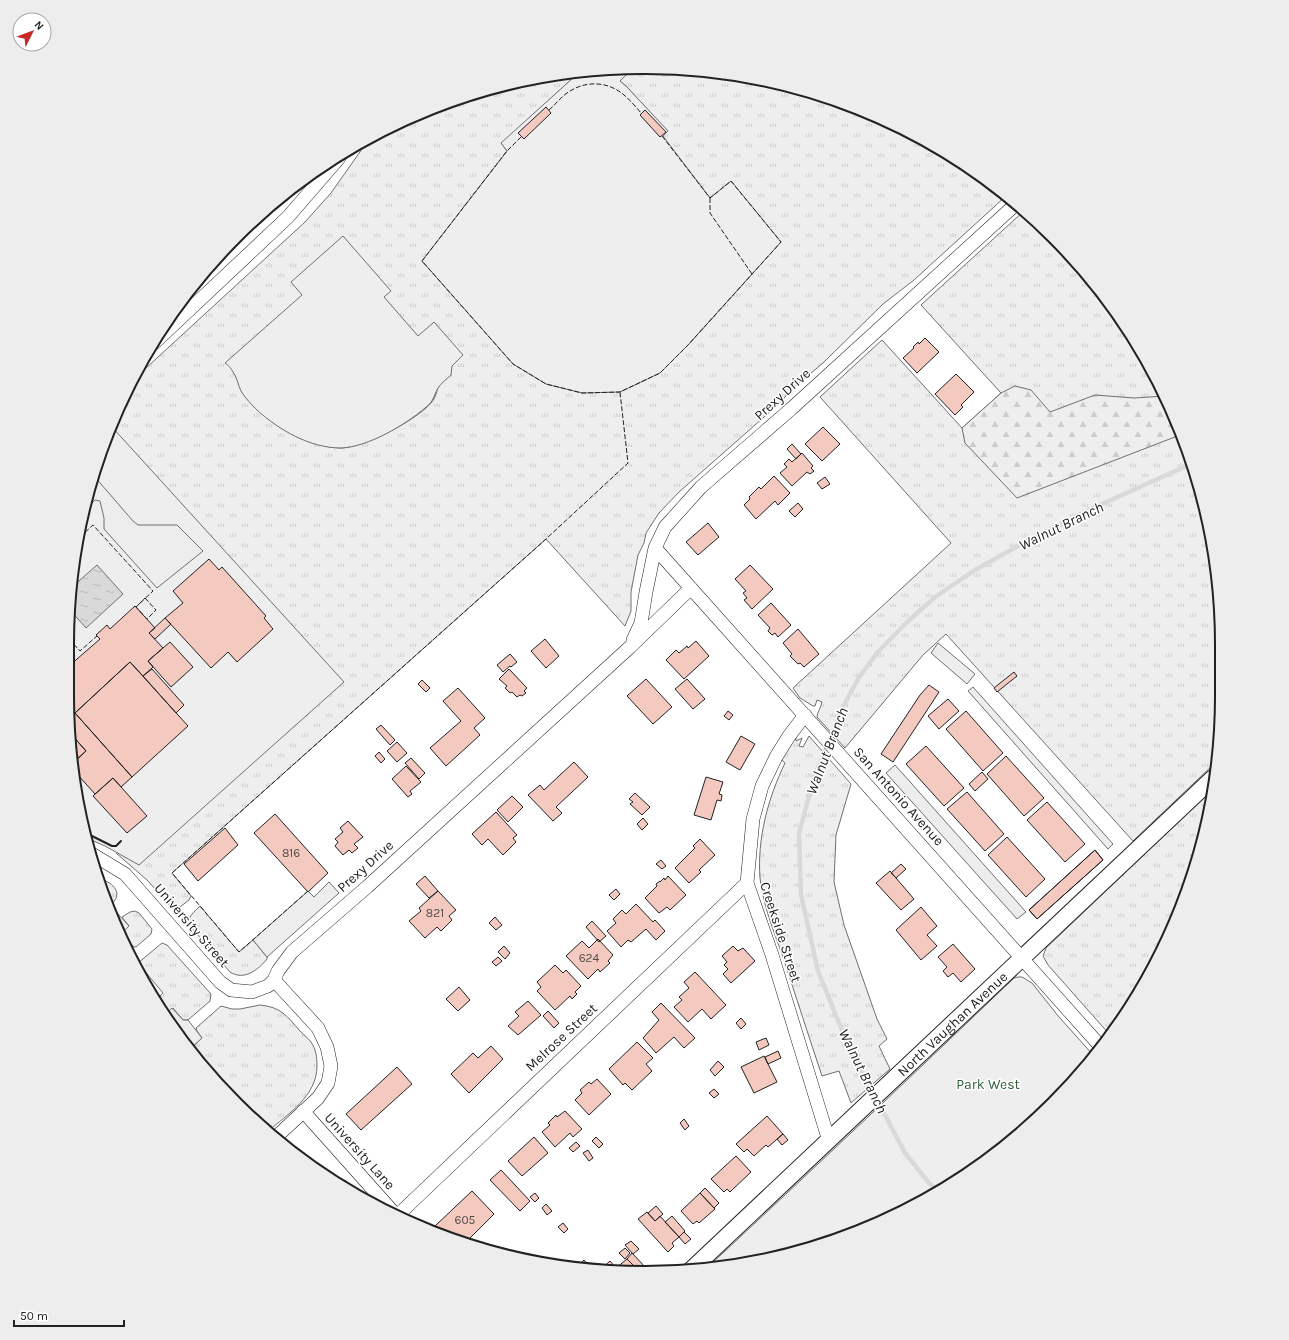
<svg xmlns="http://www.w3.org/2000/svg" width="1289" height="1340" viewBox="0 0 1289 1340" font-family="Karla,sans-serif">
  <defs>
    <pattern id="grass-tufts" width="24" height="20" patternUnits="userSpaceOnUse"><rect width="24" height="20" fill="#eee"/><path d="M3 7l-1-3M5 7V3M7 7l1-3M15 17l-1-3M17 17v-4M19 17l1-3" fill="none" stroke="#ccc"/></pattern>
    <pattern id="forest-firs" width="22" height="20" patternUnits="userSpaceOnUse"><rect width="22" height="20" fill="#eee"/><path d="M5 1l3.5 6h-7zM16 11l3.5 6h-7z" fill="#ccc"/></pattern>
    <pattern id="water-ripples" width="26" height="14" patternUnits="userSpaceOnUse"><rect width="26" height="14" fill="#d9d9d9"/><path d="M2 4q2-2 4 0t4 0M15 11q2-2 4 0t4 0" fill="none" stroke="#bababa"/></pattern>
  </defs>
  <rect width="100%" height="100%" fill="#fff"/>
  <path fill="url(#grass-tufts)" stroke="#6f6f6f" fill-rule="evenodd" d="M629,69L720,72L830,98L933,144L1006,196L914,280L883,304L823,363L791,390L780,403L679,492L659,513L646,533L644,543L638,555L631,592V611L625,626L546,539L172,873L191,896L189,900L175,911L147,880L116,853L144,825L98,459L133,380L305,222L331,193L369,139L389,127L495,87L572,74L574,77L502,144L507,151L422,262L660,373L688,345L752,274L731,182L710,198L662,136L667,131L627,87L620,81L630,71ZM438,387C437,391 436,395 434,399C428,409 409,421 398,427C383,435 359,447 342,448C332,448 323,446 315,443C282,433 263,417 241,391Z
    M299,183L272,211L198,281L210,264L293,186Z
    M1025,210L1103,293L1162,389L1202,495L1221,607V733L1216,762L1133,841L946,634L923,655L845,748L817,717C817,712 821,708 822,702L817,700L815,706H813L800,698L793,688L951,543L820,397L882,340L962,428L1001,393L921,305Z
    M796,735V741L802,738L799,746L803,747L809,736L851,784L836,835L834,882L844,925L877,1019L887,1039L879,1046L890,1069L851,1103L839,1071L822,1076C809,1037 796,997 783,957C774,932 763,905 760,878C757,839 768,798 785,763L781,759Z
    M1211,791L1202,845L1162,951L1110,1035L1048,965L1043,956L1046,948Z
    M106,881C117,887 122,896 110,905L107,902L101,882Z
    M200,906L239,952L253,940L267,957V959C258,970 244,981 230,972L189,925C187,917 194,912 200,906Z
    M135,911L139,913L152,929L151,934L136,947H134L127,940L125,941L121,934L129,926L122,917L130,912Z
    M162,943L167,945L211,994L210,1001L188,1020H183L173,1008L167,1013L158,998L163,993L138,963Z
    M260,1005C281,1007 287,1016 300,1031C304,1035 308,1038 311,1042C316,1049 317,1057 317,1066C317,1096 288,1114 267,1132L189,1050L202,1038L197,1031L196,1028L221,1006L232,1009H240Z"/>
  <path fill="url(#forest-firs)" stroke="#6f6f6f" d="M1015,386L1031,390L1050,412L1095,395L1134,398L1165,396L1180,435L1017,498L965,443L962,428L1001,393Z"/>
  <path fill="#eee" stroke="#6f6f6f" d="M607,68L629,69L630,71L620,81L627,87L668,131L663,136L710,198L731,181L781,242L688,345L660,373L620,392L582,393L546,384L513,364L422,261L507,151L501,143L574,77L572,74Z
    M343,236L391,291L384,297L418,336L434,322L463,355L452,366L451,375C447,379 441,383 438,388C433,397 434,401 425,408C405,425 368,447 341,448C310,448 279,430 257,410C252,405 245,398 241,391C238,385 237,377 233,372C231,368 228,365 225,363L302,295L291,282Z
    M112,427L344,682L139,865L105,846L87,838L78,808L67,696L72,569L98,459Z
    M1018,977H1022L1032,983L1059,1017L1094,1056L1025,1130L933,1196L830,1242L709,1266C811,1171 913,1075 1014,978Z"/>
  <path fill="#ededed" stroke="#6f6f6f" d="M94,476L133,521L138,525H177L203,551L157,588L104,529V518L100,501L95,500L86,509Z
    M938,643L975,674L967,684L931,653Z
    M973,687L1113,844L1108,849L968,691Z
    M895,765L1026,912L1017,919L886,773Z
    M329,882L339,893L267,957L253,940L308,891L314,897Z
    M107,902L129,926L121,934L111,917Z
    M172,1008L183,1020H188L202,1038L189,1050L167,1013Z"/>
  <path fill="url(#water-ripples)" stroke="#6f6f6f" d="M97,565L123,594L86,628L70,610L71,588Z"/>
  <g fill="none" stroke-linecap="round" stroke-linejoin="round">
    <path stroke="#d9d9d9" stroke-width="4.5" d="M939,1191L929,1183L905,1153L848,1045L818,971L801,895L799,833L814,778L843,707L858,679L877,653L906,623L935,597L975,570L1027,541L1093,508L1191,464"/>
  </g>
  <path fill="#f3c9c0" stroke="#222" d="M546,107L551,113L524,139L518,133Z
    M645,110L666,132L660,137L640,115Z
    M925,338L939,352L917,373L903,358L914,348L913,347L918,342L919,344Z
    M956,374L974,392L961,405L963,407L955,415L935,394Z
    M823,427L840,444L822,461L805,444Z
    M792,444L801,454L796,459L787,449Z
    M802,453L813,466L811,468L814,471L810,474L807,472L792,486L780,473L787,467L784,464L789,459L792,462Z
    M774,476L790,493L778,505L775,501L756,519L744,505L750,499L749,497L759,487L761,489Z
    M825,477L830,484L822,489L817,483Z
    M798,503L803,509L795,517L789,511Z
    M708,523L719,537L698,555L686,542Z
    M209,559L219,570L222,567L266,616L264,618L273,629L237,662L228,652L211,668L165,618L183,603L173,591Z
    M750,565L773,589L752,609L744,600L747,598L743,593L746,591L735,579Z
    M771,603L791,625L778,637L775,633L772,635L768,631L770,628L758,615Z
    M135,606L155,628L149,633L163,648L148,661L153,667L143,676L130,662L75,713L132,777L121,787L113,778L95,794L77,774L79,772L74,766V762L86,751L71,734L67,696L68,675L73,671L69,666L100,639L96,635L107,625L110,629Z
    M165,618L171,624L155,639L149,633Z
    M798,629L819,654L804,667L800,663L798,664L790,656L792,654L783,643Z
    M545,639L559,656L546,668L531,651Z
    M696,641L709,656L684,679L666,660L676,650L679,653L687,646L688,648Z
    M170,642L193,667L171,687L148,661Z
    M510,654L517,662L511,667L510,666L503,672L497,665Z
    M130,662L188,726L132,777L75,713Z
    M152,669L184,705L176,713L143,676Z
    M509,669L527,688L524,691L526,693L522,696L520,695L517,697L512,692L510,693L505,688L507,686L499,679Z
    M1014,672L1017,676L997,692L994,688Z
    M646,679L672,707L653,724L627,696Z
    M687,679L705,699L693,709L675,689Z
    M422,680L430,688L426,692L418,684Z
    M929,685L939,692L893,762L881,754L920,695Z
    M458,688L485,718L474,728L480,735L446,766L430,748L461,721L443,701Z
    M948,699L959,711L939,729L928,716Z
    M728,711L733,715L729,720L724,716Z
    M966,711L1003,753L983,771L946,729Z
    M381,725L395,740L390,745L376,729Z
    M71,734L86,751L74,762Z
    M741,736L755,744L740,770L726,762Z
    M397,742L407,753L397,762L387,751Z
    M926,746L964,788L944,806L906,764Z
    M379,752L385,759L381,763L375,756Z
    M1006,756L1044,798L1024,816L987,774Z
    M411,758L425,773L419,779L405,763Z
    M574,762L588,777L556,807L562,813L553,821L528,795L540,785L544,790Z
    M406,766L421,782L410,791L412,794L408,797L392,779Z
    M982,772L988,779L975,791L969,784Z
    M706,777L723,782L719,794L722,795L721,801L717,800L711,820L694,815Z
    M113,778L147,816L127,833L93,796Z
    M967,792L1004,834L985,851L947,809Z
    M635,793L650,807L642,815L630,804L633,802L629,799Z
    M512,796L523,807L508,822L497,810Z
    M1047,802L1085,844L1065,862L1027,820Z
    M496,812L517,835L513,838L516,842L503,855L488,839L482,845L472,834Z
    M275,814L328,873L308,892L254,833Z
    M643,818L648,824L642,830L637,824Z
    M348,821L363,837L354,844L358,848L352,853L349,850L343,855L335,846L338,842L335,839L343,832L340,828Z
    M225,828L238,845L198,881L184,864Z
    M1007,837L1045,879L1026,897L988,855Z
    M700,839L715,855L699,870L701,872L689,883L675,868L695,848L693,846Z
    M1095,850L1103,860L1037,919L1029,910Z
    M1095,850L1103,860L1037,919L1029,910Z
    M661,860L666,866L662,869L656,864Z
    M901,864L906,869L896,878L891,873Z
    M890,871L914,899L901,910L876,883Z
    M425,876L438,891L429,898L416,884Z
    M668,876L686,895L670,910L667,907L659,913L645,898L657,886L656,884L660,881V882L664,878L665,880Z
    M616,889L620,894L614,900L609,895Z
    M438,891L456,910L449,916L452,920L441,931L437,927L425,938L409,921L421,911L419,908Z
    M636,904L653,922L655,920L665,931L656,940L646,929L631,942L628,940L621,947L607,931L616,923L613,919L622,910L626,914Z
    M921,907L937,926L927,935L937,946L921,960L896,930Z
    M495,917L502,925L496,930L489,923Z
    M592,921L606,936L599,942L586,927Z
    M598,939L613,955L608,961L610,963L600,972L598,969L588,979L566,956L582,941L589,948Z
    M953,944L975,969L961,982L953,973L948,977L943,971L947,967L938,957Z
    M504,946L510,953L505,959L498,952Z
    M733,946L738,951L743,948L755,961L731,983L723,974L728,969L724,965L727,962L722,956Z
    M498,957L502,961L496,966L492,962Z
    M555,965L563,973L566,970L581,986L575,992L577,994L572,999L570,996L555,1010L537,991L541,987L537,982Z
    M695,972L726,1005L711,1019L702,1009L688,1022L674,1007L682,1000L679,997L689,988L684,982Z
    M459,987L470,1000L458,1011L446,999Z
    M528,1001L541,1015L518,1035L508,1026L519,1016L515,1012Z
    M661,1003L695,1038L684,1048L674,1037L656,1053L643,1038L659,1020L652,1012Z
    M548,1011L559,1023L554,1028L543,1016Z
    M741,1018L746,1024L741,1029L736,1023Z
    M766,1038L769,1045L759,1050L756,1042Z
    M637,1042L653,1058L646,1064L652,1071L632,1090L625,1083L623,1085L609,1069Z
    M491,1046L503,1059L469,1093L451,1074L473,1053L478,1058Z
    M778,1051L781,1058L768,1064L765,1057Z
    M764,1056L777,1082L754,1093L741,1067Z
    M718,1061L724,1067L715,1076L710,1070Z
    M397,1067L412,1084L361,1130L346,1114Z
    M597,1079L611,1094L589,1115L575,1100L582,1093L580,1090L589,1082L591,1084Z
    M714,1089L719,1094L714,1098L709,1093Z
    M565,1111L582,1129L573,1137L570,1133L555,1147L542,1132L550,1125L548,1123L556,1115L557,1117Z
    M767,1116L783,1134L768,1147L766,1145L754,1156L747,1149L744,1152L736,1144Z
    M684,1119L689,1126L685,1130L680,1123Z
    M783,1134L788,1140L782,1145L777,1139Z
    M534,1137L548,1153L522,1176L508,1161Z
    M596,1137L603,1144L599,1148L592,1141Z
    M576,1142L580,1146L573,1152L569,1148Z
    M588,1150L593,1158L589,1161L583,1153Z
    M736,1156L751,1172L730,1192L727,1189L724,1192L711,1179Z
    M501,1170L530,1201L520,1211L490,1180Z
    M345,1180L354,1191L352,1193L340,1184Z
    M705,1188L719,1203L714,1208L700,1193Z
    M472,1191L494,1214L464,1244L445,1236L435,1226Z
    M535,1193L539,1198L535,1202L530,1197Z
    M700,1193L715,1209L699,1223L697,1221L693,1224L681,1211Z
    M546,1204L552,1211L547,1215L542,1208Z
    M656,1206L663,1214L655,1221L648,1213Z
    M647,1212L655,1221L660,1216L679,1237L672,1243L674,1246L668,1252L638,1219Z
    M672,1216L685,1231L679,1237L665,1222Z
    M563,1223L568,1229L564,1233L558,1227Z
    M684,1232L691,1239L685,1244L679,1237Z
    M631,1241L639,1249L633,1254L625,1245Z
    M625,1248L630,1253L625,1259L619,1253Z
    M632,1253L647,1269L646,1271L638,1270L627,1259Z
    M627,1259L638,1270L601,1269L610,1261L616,1268Z
    M584,1260L590,1267L589,1269H583L579,1265Z"/>
  <g fill="none" stroke-linecap="round" stroke-linejoin="round">
    <g stroke="#222" stroke-width="14">
      <path id="minor" d="M153,344L288,217L339,158
        M655,548L1102,1048
        M633,640L641,623L646,592L655,548L665,527L701,487L791,409L1016,204
        M805,715L789,736L776,757L762,786L753,819L747,883L772,955L829,1141
        M92,854L125,874L220,982L231,990L252,992L268,986L274,980L278,971L292,952L367,887L630,647L691,588
        M274,980L318,1028L327,1047L331,1066L328,1083L318,1098L275,1138
        M303,1111L394,1213
        M398,1215L747,883"/>
    </g>
    <g stroke="#222" stroke-width="18">
      <g id="tertiary">
        <path id="s1" d="M691,1270L1213,778"/>
      </g>
    </g>
    <use href="#minor" stroke="#fff" stroke-width="13"/>
    <use href="#tertiary" stroke="#fff" stroke-width="16"/>
    <path stroke="#222" stroke-width="1" stroke-dasharray="5 2" stroke-linecap="butt" d="M549,110C555,105 560,98 567,93C585,80 608,81 624,95C630,100 636,107 641,113
      M521,137L507,151L422,261L513,364L546,384L582,393L620,392L660,373L688,345L781,242L731,181L710,198L662,136
      M710,198V213L752,274
      M80,537L93,525L153,591L136,607
      M145,598L156,610L147,619L136,607Z
      M69,639L80,651L97,636
      M308,891L239,952L172,873L546,539L628,463L620,392"/>
    <path stroke="#222" stroke-width="2" d="M86,833L112,846H116L121,841"/>
  </g>
  <g text-anchor="middle" stroke-width="3" stroke-linejoin="round" paint-order="stroke">
    <g font-size="12" fill="#564c4a">
      <text x="291" y="857">816</text>
      <text x="435" y="917">821</text>
      <text x="589" y="962">624</text>
      <text x="465" y="1224">605</text>
    </g>
    <g font-size="14" fill="#222" stroke="#fff">
      <text transform="translate(782 394) rotate(-42)" y="5">Prexy Drive</text>
      <text transform="translate(899 796) rotate(48)" y="5">San Antonio Avenue</text>
      <text transform="translate(365 866) rotate(-42)" y="5">Prexy Drive</text>
      <text transform="translate(192 925) rotate(49)" y="5">University Street</text>
      <text transform="translate(781 932) rotate(72)" y="5">Creekside Street</text>
      <text dy="5" stroke="none"><textPath href="#s1" startOffset="359">North Vaughan Avenue</textPath></text>
      <text transform="translate(561 1037) rotate(-43)" y="5">Melrose Street</text>
      <text transform="translate(360 1151) rotate(48)" y="5">University Lane</text>
    </g>
    <g font-size="14" fill="#2f5e38" stroke="#fff">
      <text x="988" y="1089">Park West</text>
    </g>
    <g font-size="15" font-style="italic" fill="#222" stroke="#fff">
      <text transform="translate(1061 526) rotate(-26)" y="5">Walnut Branch</text>
      <text transform="translate(827 751) rotate(-69)" y="5">Walnut Branch</text>
      <text transform="translate(863 1071) rotate(64)" y="5">Walnut Branch</text>
    </g>
  </g>
  <path d="M0 0H1289V1340H0ZM644 74H645A570 570 0 0 1 1215 644V696A570 570 0 0 1 645 1266H644A570 570 0 0 1 74 696V644A570 570 0 0 1 644 74Z" fill="#ededed" fill-rule="evenodd"/>
  <path fill="none" stroke="#222" stroke-width="2" d="M644 74H645A570 570 0 0 1 1215 644V696A570 570 0 0 1 645 1266H644A570 570 0 0 1 74 696V644A570 570 0 0 1 644 74Z"/>
  <g transform="translate(32 32) rotate(48)"><circle r="19" fill="#ffffff" stroke="#a7a7a7"/>
  <path d="M0-3L7 15L0 10L-7 15Z" fill="#c62828"/>
  <text y="-6" font-size="11" font-weight="bold" text-anchor="middle" fill="#222222">N</text>
  </g>
  <path d="M14 1320v6h110v-6" fill="none" stroke="#222222" stroke-width="2"/>
  <text x="20" y="1320" font-size="12" fill="#222222" stroke="#ffffff" stroke-width="3" paint-order="stroke">50 m</text>
</svg>
